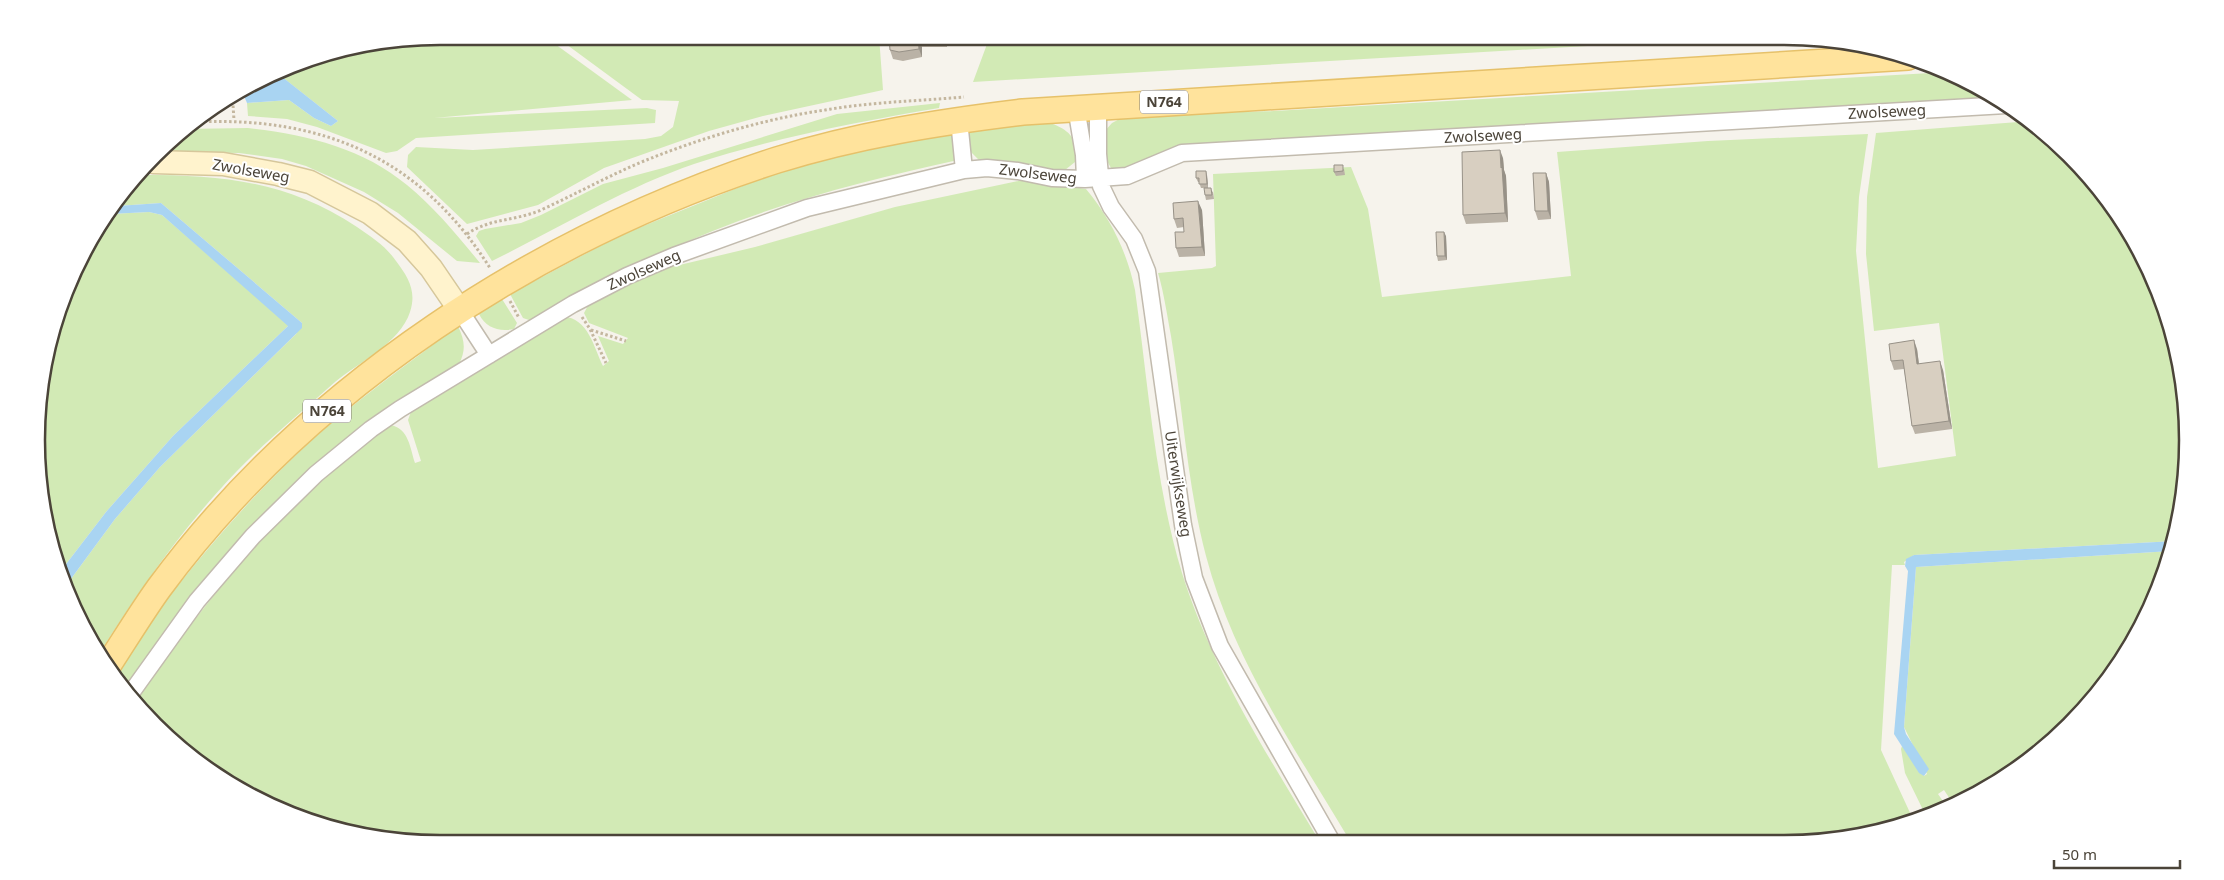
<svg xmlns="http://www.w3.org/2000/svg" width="2224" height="880" viewBox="0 0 2224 880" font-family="'Noto Sans',sans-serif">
  <rect width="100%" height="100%" fill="#f6f3ec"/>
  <path fill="#d2eab5" d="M440,36H544L632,100L434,118L647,108L656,110L655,123L416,138L397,151L386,153L317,127L287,119L248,116L247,103L289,100L314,118L331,126L338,121L277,73L310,58Z
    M555,36H819L820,39L847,43L855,36H879L883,90L763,116L709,131L604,168L538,205L467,224L407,167L408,155L416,147L473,150L645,139L661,136L673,127L679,101L642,100Z
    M990,36H1757L973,82Z
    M1948,72L1963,78L1995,98L1186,145C1161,151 1134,171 1111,168L1106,159L1103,133L1112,123L1125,116L1274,111Z
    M940,103L939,108C856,122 774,138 694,164C624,188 559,228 492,261L476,236L479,231L485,229L521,223L541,215L603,184L663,168L837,114Z
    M2031,121L2088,174L2134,238L2166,310L2184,388L2187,467L2175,541L1914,555L1904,562L1905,565H1892L1881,750L1912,817L1837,840L1350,841C1296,750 1233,660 1206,556C1187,484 1183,409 1171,336C1167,315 1164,293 1158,273L1212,268L1216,266L1213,174L1351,167L1368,209L1382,297L1571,276L1557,152L1708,141L1868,134L1859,197L1856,251L1878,468L1956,456L1939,323L1874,331L1866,254L1867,197L1876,133Z
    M1047,122C1069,129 1079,138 1075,162L1065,170H1052L1008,161H980L968,149L964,133Z
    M248,128C305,134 363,148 407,185C435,208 458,236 480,263L457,261L398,213L364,192L306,166L282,159L239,153L161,152L174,136L184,129Z
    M954,134L958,160C858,182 757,208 664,252C620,274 576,298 532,321L523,318L510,294L621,235L757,180L857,148Z
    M142,175C223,175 287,181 357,227C371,237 386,246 396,261C408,277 417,291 410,312C400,343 359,362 335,382C304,410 265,442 237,471C184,526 139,590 99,654L65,587L115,519L160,467L296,334L302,323L161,203L117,206Z
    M1028,179L1086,189C1111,219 1127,252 1135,290C1148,382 1155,485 1182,573C1212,669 1268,756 1320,842L440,844L335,830L261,802L194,760L136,698C196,616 257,535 334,469C352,453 370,436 391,425C409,429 410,448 415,463L421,461L408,420L412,409L563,317C588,317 594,348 603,366L609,361L598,336L623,344L628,338L589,323L584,313L590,302L667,268L755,247L895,207Z
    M149,212L162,215L289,325L173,436L106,512L60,572L44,519L40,387L58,310L90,238L110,214Z
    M502,299L517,323L514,329C499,332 486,328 479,314Z
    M458,326C465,341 466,350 459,364L332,452L126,688L112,673C172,589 236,510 312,440C358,399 409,363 458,326Z
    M2171,551L2120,664L2050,743L1962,802L1954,805L1944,790L1938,794L1947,807L1925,814L1905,773L1901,749L1902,746L1924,776L1927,774L1904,727L1916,567Z"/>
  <path fill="#a9d4f2" d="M819,36H855C844,45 833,46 820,39Z
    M277,73L281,76L338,121L331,126L314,118L289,100L247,103L242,91L244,88Z
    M161,203L302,323V328L160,467L115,519L65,587L60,572L106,512L173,436L288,326L162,215L149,212L110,214L117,206Z
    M2175,541L2171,551L1916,567L1904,727L1906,734L1929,769L1924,776L1919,773L1894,734L1908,571L1905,566L1906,559L1914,555Z"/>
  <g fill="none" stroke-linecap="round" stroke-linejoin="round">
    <g stroke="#c2bbae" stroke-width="19">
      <path id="street" d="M1098,106V154L1101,186L1111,207L1134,239L1147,271L1183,525L1194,578L1220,646L1332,842
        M1076,107L1084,155L1085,179
        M959,120L964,170
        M459,309L489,355
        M131,693L197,601L253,536L316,474L371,429L400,409L573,304L627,276L674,256L807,208L964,170L987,168L1018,171L1052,178L1085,179L1127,176L1182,153L2006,105"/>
    </g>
    <g stroke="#d6c79b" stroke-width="25">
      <path id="secondary" d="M153,162L223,164L278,174L310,182L370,213L407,241L431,268L459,309"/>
    </g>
    <g stroke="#e6c16a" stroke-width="28">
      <path id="primary" d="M107,667C124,641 141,613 159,588C308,386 540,236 777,160C857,135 940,122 1023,112L1908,57"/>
    </g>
    <path stroke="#c4b79f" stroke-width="3" stroke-dasharray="2.5 2.5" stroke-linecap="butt" d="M1761,44L1810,40
      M230,96L233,105L234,120
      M194,122C322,116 420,157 490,268
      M467,234C490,218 516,221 541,210C576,194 608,176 644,161C701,138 764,119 825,110C871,102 918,101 964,97
      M510,301L519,318
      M582,317L590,329L606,363
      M591,330L626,341"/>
    <use href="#street" stroke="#fff" stroke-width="16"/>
    <use href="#secondary" stroke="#fff3cd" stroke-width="22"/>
    <use href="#primary" stroke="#ffe39c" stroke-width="25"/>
  </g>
  <path fill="#bab2a6" d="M889,36H946L947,47H922V57L903,61L893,59L890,50Z
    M1503,158L1504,170L1506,176L1508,222L1466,224L1463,215Z
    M1344,169L1345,175L1336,176L1334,172Z
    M1546,173L1549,182L1551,219L1538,220L1535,211Z
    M1207,175L1208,188L1213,192L1214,199L1206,200L1205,195L1206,188H1201L1199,182H1198L1196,178Z
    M1202,210L1205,256L1179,257L1176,248L1184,232V227L1177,228L1174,219Z
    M1446,236L1447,260L1438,261L1437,256Z
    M1917,349L1919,364L1943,370L1952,429L1915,434L1912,426L1904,369L1894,370L1891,361Z"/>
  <path fill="#979187" d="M944,36H946L947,47L944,38Z
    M918,38L922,47V57L919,49Z
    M1500,150L1503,158L1504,170L1506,176L1508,222L1505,213Z
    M1206,171L1207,175L1208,188L1207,184Z
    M1546,173L1549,182L1551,219L1548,211Z
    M1198,201L1202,210L1205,256L1202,247Z
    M1444,232L1446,236L1447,260L1445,256Z
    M1914,340L1917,349L1920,373L1917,364Z
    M1940,361L1943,370L1952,429L1949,421Z"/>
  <path fill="#d8cfc1" stroke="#979187" d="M889,36H944V38H918L919,49L899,52L890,50Z
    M1500,150L1501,168L1502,167L1505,213L1463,215L1462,152Z
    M1334,165H1343V171L1334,172Z
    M1196,171H1206L1207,184H1199V178H1196Z
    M1533,173H1546L1548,211H1535Z
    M1204,188H1211L1212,195H1205Z
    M1198,201L1202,247L1176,248L1175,232H1184L1183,218L1174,219L1173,203Z
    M1436,232H1444L1445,256H1437Z
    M1914,340L1917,364L1940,361L1949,421L1912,426L1903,360L1891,361L1889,344Z"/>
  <g text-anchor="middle" stroke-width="4" stroke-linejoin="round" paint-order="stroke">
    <g fill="#fff" stroke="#817c74" stroke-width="1">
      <rect x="1140" y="90.5" width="48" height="23" rx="4"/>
      <rect x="303" y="399.5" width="48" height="23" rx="4"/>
    </g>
    <g font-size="14" font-weight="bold" fill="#4b4439">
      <text x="1164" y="107">N764</text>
      <text x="327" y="416">N764</text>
    </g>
    <g font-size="15" fill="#4b4439" stroke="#fff">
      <text transform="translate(1887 112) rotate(-3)" y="5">Zwolseweg</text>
      <text transform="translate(1483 136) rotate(-3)" y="5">Zwolseweg</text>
      <text transform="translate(251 171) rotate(10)" y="5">Zwolseweg</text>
      <text transform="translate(1038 174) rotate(7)" y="5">Zwolseweg</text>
      <text transform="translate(644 270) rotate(-24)" y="5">Zwolseweg</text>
      <text transform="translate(1178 484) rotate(81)" y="5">Uiterwijkseweg</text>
    </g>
  </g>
  <path d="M0 0H2224V880H0ZM440 45H1784A395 395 0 0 1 2179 440V440A395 395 0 0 1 1784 835H440A395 395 0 0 1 45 440V440A395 395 0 0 1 440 45Z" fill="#fff" fill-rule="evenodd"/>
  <path fill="none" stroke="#4b4439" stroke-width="2.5" d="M440 45H1784A395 395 0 0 1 2179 440V440A395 395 0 0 1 1784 835H440A395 395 0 0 1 45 440V440A395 395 0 0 1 440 45Z"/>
  <path d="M2054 860v8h126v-8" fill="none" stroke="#4b4439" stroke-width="2.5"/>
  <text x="2062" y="860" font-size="15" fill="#4b4439" stroke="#ffffff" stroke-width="4" paint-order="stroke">50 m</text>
</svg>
